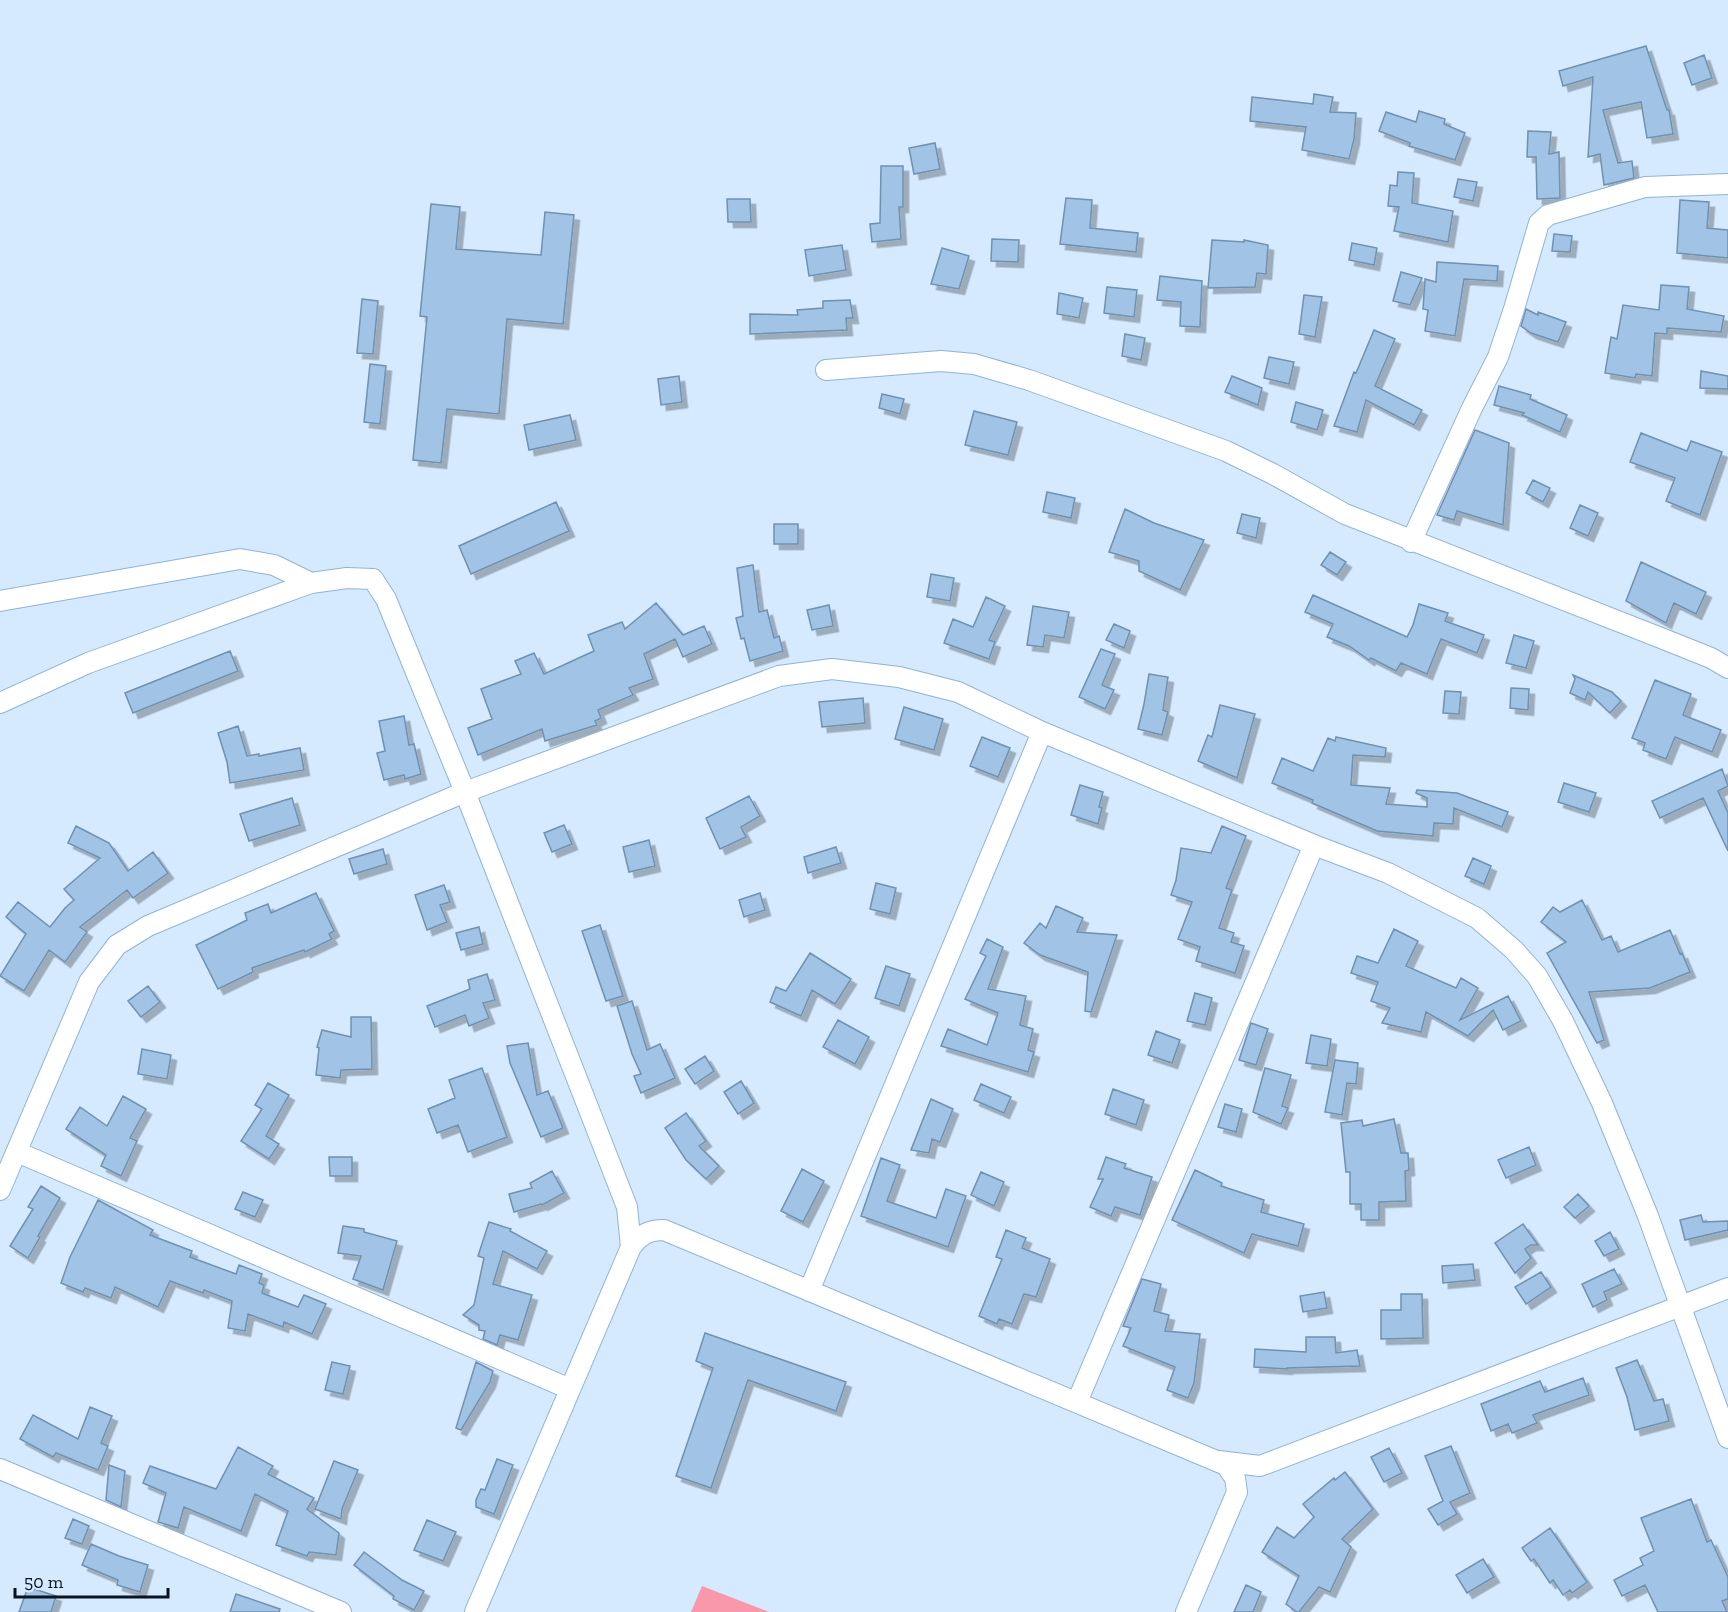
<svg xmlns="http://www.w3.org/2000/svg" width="1728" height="1612" viewBox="0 0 1728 1612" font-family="'Zilla Slab',serif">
  <defs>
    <filter id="shadow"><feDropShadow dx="5.5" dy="5.5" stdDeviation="0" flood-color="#0004"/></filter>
  </defs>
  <rect width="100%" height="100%" fill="#d5eaff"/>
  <path fill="#f998ab" d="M702,1586L769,1612H691Z"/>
  <path fill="#a1c3e5" stroke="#6f91b0" stroke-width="1.5" filter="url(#shadow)" d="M1646,46L1667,110H1669L1673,134L1647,138L1641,102L1603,110L1618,163L1632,161L1634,178L1604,185L1600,154L1588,157L1593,77L1563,86L1559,71Z
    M1704,55L1712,78L1692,85L1684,63Z
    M1314,94L1333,97L1330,112L1356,113L1354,139L1349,159L1302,150L1306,127L1250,121L1252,97L1313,104Z
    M1419,111L1445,119L1444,124L1465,133L1455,160L1409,146L1410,143L1379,131L1386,112L1416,122Z
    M1528,131L1551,132L1549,154L1559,152L1560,198L1537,199L1536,157H1527Z
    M935,143L940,169L914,174L909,148Z
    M881,166H903V207H899L901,239L872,242L870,224L880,223Z
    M1398,172L1414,173L1412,203L1453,211L1448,242L1394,231L1399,207L1388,206L1390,185L1397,186Z
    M1458,179L1477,182L1473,201L1454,197Z
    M1066,198L1092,200L1090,228L1138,233L1136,252L1060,244Z
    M727,199H750L751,222H728Z
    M1680,200L1709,202L1707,228L1728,230V258L1677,253Z
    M431,204L460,207L456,249L541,255L545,212L574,215L563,324L507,319L499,414L447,409L441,463L413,460L427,317L420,316Z
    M1554,234L1572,236L1570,252L1552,251Z
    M992,239L1019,240L1018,262L991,261Z
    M1212,240L1244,242V240L1268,245L1266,274L1257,273L1255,287L1208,288Z
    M1352,243L1377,248L1374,265L1349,260Z
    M842,245L846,270L809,276L805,250Z
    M942,248L969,256L959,289L931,284Z
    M1437,262L1498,266L1497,281L1464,279L1455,336L1425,331L1428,310L1423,309L1425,279L1436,282Z
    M1401,272L1422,278L1410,305L1393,301Z
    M1160,276L1202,281L1200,327L1180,326L1181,302L1157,300Z
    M1661,285L1689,287L1687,309L1724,316L1721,332L1667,328V334L1655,333L1652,376L1636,374L1635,378L1605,373L1611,337L1617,339L1623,305L1659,310Z
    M1107,287L1137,290L1134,317L1104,313Z
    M1059,293L1083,298L1079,318L1057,314Z
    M1304,295L1322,297L1315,337L1299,334Z
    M362,299L378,301L373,354L357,353Z
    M850,300L853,318H846L847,330L750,334V314L798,315L797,310L823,308V301Z
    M1526,309L1538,315V312L1566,322L1558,342L1531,333L1521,326Z
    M1374,330L1395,339L1375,386L1422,410L1414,425L1366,400L1357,432L1334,426L1354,372L1356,373Z
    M1125,334L1145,338L1141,360L1122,356Z
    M1269,357L1294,362L1289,384L1264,378Z
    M370,364L386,366L380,424L364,422Z
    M1701,371L1728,376V389L1700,388Z
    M679,376L682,402L661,405L658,379Z
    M1232,376L1262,388L1258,405L1225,392Z
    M1499,386L1531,395L1530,399L1567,415L1560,432L1522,415L1524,413L1494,405Z
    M882,394L904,399L900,414L879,408Z
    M1296,402L1323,410L1317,430L1291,422Z
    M974,411L1017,422L1008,455L965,445Z
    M570,415L576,440L529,450L524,425Z
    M1475,430L1509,443L1503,525L1457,511L1454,520L1437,515Z
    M1641,433L1687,451L1691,441L1722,452L1700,515L1666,501L1675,478L1630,462Z
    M1533,480L1550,488L1543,502L1526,493Z
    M1047,492L1075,498L1071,518L1043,512Z
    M556,502L569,531L471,574L459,546Z
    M1580,505L1598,513L1588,536L1570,528Z
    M1125,509L1154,523L1204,540L1180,590L1139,571V561L1109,552Z
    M1242,514L1260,518L1256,538L1237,533Z
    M774,524H798V544H774Z
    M1330,552L1346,562L1337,575L1321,565Z
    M1641,562L1706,592L1696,614L1674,603L1666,623L1626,601Z
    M753,565L759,612L767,610L774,638L779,636L783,651L750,661L744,638L741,639L736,618L743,616L737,568Z
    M931,574L954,578L950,601L927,597Z
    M1313,595L1407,637L1413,625L1419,604L1448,613L1445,621L1484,635L1477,653L1441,639L1427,674L1401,663L1396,671L1371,658L1369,660L1349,646L1327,637L1333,624L1305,612Z
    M986,597L1005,606L989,640L995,642L989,659L944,643L953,619L973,627Z
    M656,603L683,635L704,626L712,644L683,657L675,639L644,654L653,679L629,688L633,695L598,710L601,718L595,721L597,725L545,741L542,729L478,755L468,728L492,719L481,689L521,674L515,661L534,653L544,674L594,651L588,635L622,622L625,629Z
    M829,605L833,626L812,630L807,610Z
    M1033,606L1069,612L1064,638L1045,635L1043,647L1027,645Z
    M1114,624L1130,631L1124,648L1106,640Z
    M1514,635L1534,641L1526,668L1506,663Z
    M1101,649L1115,654L1102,685L1114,690L1105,709L1079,697Z
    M230,651L238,671L133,713L125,693Z
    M1149,674L1168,677L1163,710L1168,712L1162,735L1138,729L1144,704Z
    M1573,675L1612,692L1621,701L1610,713L1588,692L1585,700L1570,693L1575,679Z
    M1655,680L1691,694L1683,715L1721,730L1712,752L1675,737L1666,759L1643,750L1645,743L1632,738Z
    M1511,688L1529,689L1528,710L1510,708Z
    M1445,691L1461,692L1459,714L1443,713Z
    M863,698L865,723L822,727L819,702Z
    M1220,705L1255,714L1237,778L1198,761L1208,735L1212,737Z
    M904,707L943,719L934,750L895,739Z
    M404,716L409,745L414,744L421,774L405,779L404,775L384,780L377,753L385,751L379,721Z
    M238,726L247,756L259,754V756L300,748L304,770L230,783L227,762L218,733Z
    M982,737L1010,748L998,777L970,766Z
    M1336,737L1386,748L1385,757L1353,755L1351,785L1390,788L1386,804L1427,807V798L1416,793L1417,790L1457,793L1508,812L1502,827L1454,808L1453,824L1434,823L1433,836L1377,831L1312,803L1313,800L1272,783L1282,758L1313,771L1328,738L1335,741Z
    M1722,769L1728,786L1718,791L1728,813V851L1703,798L1660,818L1652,801Z
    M1564,783L1596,793L1589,812L1558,802Z
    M1080,785L1103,792L1099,807L1102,808L1098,824L1071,815Z
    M749,796L760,816L741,827L746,837L720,849L706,818Z
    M292,798L300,825L249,841L240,814Z
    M564,825L572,844L552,852L544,833Z
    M76,826L109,843L128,871L153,852L168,873L133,898L127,890L80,927L87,932L65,962L49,950L24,991L0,976L26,934L6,917L18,902L50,927L65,908L74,900L64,889L100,858L68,843Z
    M1222,826L1246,836L1226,888L1232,890L1219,928L1234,933L1231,942L1244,946L1235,973L1196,961L1200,947L1178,939L1192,902L1171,895L1176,880L1181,848L1211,853Z
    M649,840L655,866L629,872L623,847Z
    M836,847L841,863L808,873L804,857Z
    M383,849L387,864L354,874L349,859Z
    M1473,858L1491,866L1484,884L1465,876Z
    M876,883L896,888L890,914L870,909Z
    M444,885L450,902L440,905L447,922L427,930L415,895Z
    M316,893L334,931L329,934L332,939L305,952L304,950L252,968L253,972L218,989L196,945L247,920L245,913L268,904L271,913Z
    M760,893L765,910L744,917L739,900Z
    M1582,900L1602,940L1611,936L1618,952L1670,930L1680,954L1682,953L1690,972L1650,988L1589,992L1604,1040L1597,1043L1547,953L1566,942L1541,922L1553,907L1560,912Z
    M1056,906L1083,918L1077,932L1117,935L1091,1012L1085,1011L1088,972L1040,955L1024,943L1040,923L1046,928Z
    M600,925L623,996L606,1001L582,931Z
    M479,927L483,944L461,950L456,933Z
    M1394,929L1418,941L1406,966L1456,988L1461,978L1478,988L1460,1020L1508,996L1521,1021L1503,1030L1493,1010L1468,1036L1426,1012L1421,1032L1382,1023L1390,1008L1371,1001L1378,982L1351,973L1357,956L1378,963Z
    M987,939L1003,947L988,989L1026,996L1020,1025L1033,1029L1028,1050L1034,1052L1028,1072L941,1046L948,1029L987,1045L998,1013L965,999L986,956L980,953Z
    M810,953L851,979L835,1004L812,990L801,1016L770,1002L776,987L786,991Z
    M886,966L910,974L899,1006L875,998Z
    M487,974L495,1000L483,1003L489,1018L469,1026L465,1015L435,1027L427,1006L470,989L468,980Z
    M148,986L160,1002L141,1017L128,1001Z
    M1195,993L1212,998L1205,1025L1187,1021Z
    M632,1001L647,1050L660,1044L675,1078L641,1093L634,1076L641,1074L632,1054L617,1006Z
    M351,1017H371L372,1069L341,1070L340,1078L316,1075L319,1048L317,1047L322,1030L351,1037Z
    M838,1020L869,1037L855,1064L823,1047Z
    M1251,1023L1268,1029L1256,1065L1239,1060Z
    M1156,1031L1180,1040L1172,1063L1148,1055Z
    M1311,1035L1331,1039L1327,1066L1306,1063Z
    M528,1043L537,1095L548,1091L563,1128L541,1137L510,1063L507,1046Z
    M142,1049L171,1055L167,1079L138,1074Z
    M705,1056L714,1071L695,1084L685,1069Z
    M1335,1060L1358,1063L1356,1084L1347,1083L1342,1115L1325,1112Z
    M482,1068L507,1137L468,1152L458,1125L437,1133L428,1109L455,1098L449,1080Z
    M1265,1068L1291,1075L1282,1106L1288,1108L1281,1124L1253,1112Z
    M741,1081L754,1103L738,1114L724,1092Z
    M268,1083L289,1095L266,1136L279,1144L269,1159L241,1141L262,1109L255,1105Z
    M981,1084L1011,1097L1004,1113L974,1100Z
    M1113,1089L1144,1100L1136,1125L1105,1114Z
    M123,1096L146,1109L130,1138L137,1141L121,1176L101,1166L106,1155L66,1129L80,1107L107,1126Z
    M931,1099L953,1109L940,1142L932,1139L929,1153L911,1150Z
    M1225,1104L1242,1109L1236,1132L1218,1127Z
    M686,1113L706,1141L699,1146L719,1166L706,1179L686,1160L665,1128Z
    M1394,1119L1401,1153H1408L1409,1170L1405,1171L1406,1201L1379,1202V1220H1361V1204H1350V1172H1346L1341,1123L1362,1120L1363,1126Z
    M1529,1147L1536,1165L1506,1178L1498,1160Z
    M329,1157H352V1176H330Z
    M1106,1157L1126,1164L1124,1168L1152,1177L1140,1215L1115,1207L1111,1216L1090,1207L1103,1179H1098Z
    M881,1158L900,1165L887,1201L936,1218L946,1189L966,1196L948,1247L861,1216Z
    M802,1169L824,1181L803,1222L781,1211Z
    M1195,1170L1222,1183L1221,1186L1264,1200L1261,1212L1304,1224L1298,1246L1252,1234L1244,1253L1172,1220Z
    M552,1171L564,1193L542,1205L541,1204L514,1212L509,1194L532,1188L530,1183Z
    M981,1172L1004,1182L994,1206L971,1195Z
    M41,1186L60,1198L38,1236L40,1237L28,1258L10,1246L33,1209L28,1207Z
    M243,1192L263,1200L255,1217L235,1209Z
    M1578,1194L1589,1206L1575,1218L1564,1207Z
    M98,1200L153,1230L150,1235L192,1251L190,1257L236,1274L239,1265L262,1274L259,1283L264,1285L262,1293L298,1307L304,1295L326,1304L312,1334L284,1322L283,1327L248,1314L245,1331L228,1328L232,1301L204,1290L203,1293L170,1281L158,1307L115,1287L111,1298L85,1288L83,1292L61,1283L70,1257Z
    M1701,1215L1703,1222L1728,1221V1230L1685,1240L1680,1220Z
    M489,1222L511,1229L510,1231L547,1251L537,1269L503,1251L493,1284L532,1295L518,1340L500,1335L497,1345L483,1339L485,1331L479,1330V1325L463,1315L474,1305L484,1258L478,1256Z
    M1523,1224L1538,1245H1531L1525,1249L1531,1258L1515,1273L1495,1243Z
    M343,1226L364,1229V1232L397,1241L383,1290L353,1279L361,1256L338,1253Z
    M1006,1230L1026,1238L1022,1248L1050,1259L1036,1297L1024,1294L1012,1324L999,1319L997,1324L979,1316L1002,1259L996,1257Z
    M1610,1232L1619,1249L1604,1256L1595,1241Z
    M1473,1264L1475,1280L1443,1283L1442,1266Z
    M1614,1269L1622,1284L1604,1292L1607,1300L1593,1307L1582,1284Z
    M1541,1272L1551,1287L1526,1304L1515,1287Z
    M1142,1279L1161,1284L1154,1311L1169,1315L1165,1331L1200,1334L1194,1383L1188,1398L1167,1390L1175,1367L1123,1346L1131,1328L1123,1326Z
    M1324,1292L1327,1308L1303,1312L1300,1296Z
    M1401,1294H1422L1423,1338L1381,1339V1310H1401Z
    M705,1333L846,1382L836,1411L748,1380L711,1488L676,1476L713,1368L696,1361Z
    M1306,1337H1335L1336,1353L1357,1350L1360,1366L1287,1368V1369L1254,1367L1255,1349L1306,1352Z
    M1637,1360L1654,1401L1663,1399L1669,1421L1635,1430L1627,1397L1616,1368Z
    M332,1362L350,1366L343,1394L325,1390Z
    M476,1362L493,1371L490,1382L461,1430L456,1428Z
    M1583,1378L1589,1395L1533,1415L1537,1423L1512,1433L1508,1424L1491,1431L1481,1404L1540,1381L1545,1392Z
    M90,1407L112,1416L101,1443L108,1446L98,1470L56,1453L53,1457L20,1439L33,1415L78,1439Z
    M1451,1446L1470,1493L1450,1502L1457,1514L1438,1525L1428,1509L1443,1501L1425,1456Z
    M238,1447L273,1466L268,1474L314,1498L307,1509L339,1533L336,1555L309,1552L307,1556L276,1545L288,1511L255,1494L241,1531L184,1507L178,1528L158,1522L166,1493L143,1483L150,1466L216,1489Z
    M1389,1448L1402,1473L1384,1482L1371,1457Z
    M497,1459L513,1465L494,1514L476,1507V1500L481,1489L485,1490Z
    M334,1461L358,1470L342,1509L341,1519L315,1509Z
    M109,1465L125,1471L121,1507L106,1500Z
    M1345,1472L1373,1509L1342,1539L1351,1547L1330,1592L1319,1587L1299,1612H1297L1286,1604L1299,1576L1262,1552L1277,1527L1294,1538L1314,1517L1303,1504L1334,1478L1335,1480Z
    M1691,1499L1707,1542L1711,1540L1728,1577V1599L1722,1601L1727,1612H1658L1645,1585L1622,1596L1614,1580L1643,1565L1640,1558L1654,1551L1641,1518Z
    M73,1519L89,1526L82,1544L65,1538Z
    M427,1520L456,1532L443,1561L414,1550Z
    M1550,1528L1587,1582L1572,1593L1570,1590L1563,1595L1553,1580L1550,1583L1534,1559L1531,1561L1522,1548Z
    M91,1544L119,1556L148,1565L140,1592L117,1585L118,1580L82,1565Z
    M364,1552L402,1580L424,1591L414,1610L393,1599L394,1596L354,1565Z
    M1483,1559L1494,1577L1467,1593L1456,1575Z
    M1246,1585L1261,1592L1253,1612H1234Z
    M28,1587L56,1596L51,1612H19Z
    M236,1594L280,1609L279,1612H230Z"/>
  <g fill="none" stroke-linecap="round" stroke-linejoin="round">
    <g stroke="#91b3d4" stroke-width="22">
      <path id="street" d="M826,370L941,361L974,364L1029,380L1226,451L1273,474L1345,514L1661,638L1711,658L1728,668
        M1411,542L1472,408L1498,357L1514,309L1539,223L1548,215L1645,187L1728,184
        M0,601L240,559L274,565L311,583
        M0,703L88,663L311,583L347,578L373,579L386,599L465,792L627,1207L631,1247
        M17,1152L570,1389
        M0,1190L89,982L117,945L148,926L465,792L779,676L832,669L899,677L958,692L1042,732L1314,845L1388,873L1477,918L1514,950L1537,976L1563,1021L1602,1103L1648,1216L1728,1438
        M809,1291L1042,732
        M1077,1402L1314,845
        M1219,1461L1260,1466L1728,1288
        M0,1469L341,1612
        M475,1612L631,1247C640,1235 648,1230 664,1230L1226,1465L1235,1478L1237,1492L1186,1612"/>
    </g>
    <use href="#street" stroke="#fff" stroke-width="20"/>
  </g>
  <path d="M15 1588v9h153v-9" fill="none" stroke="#081521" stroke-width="3"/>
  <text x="24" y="1588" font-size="18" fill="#081521" stroke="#d5eaff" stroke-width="4.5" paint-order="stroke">50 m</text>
</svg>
